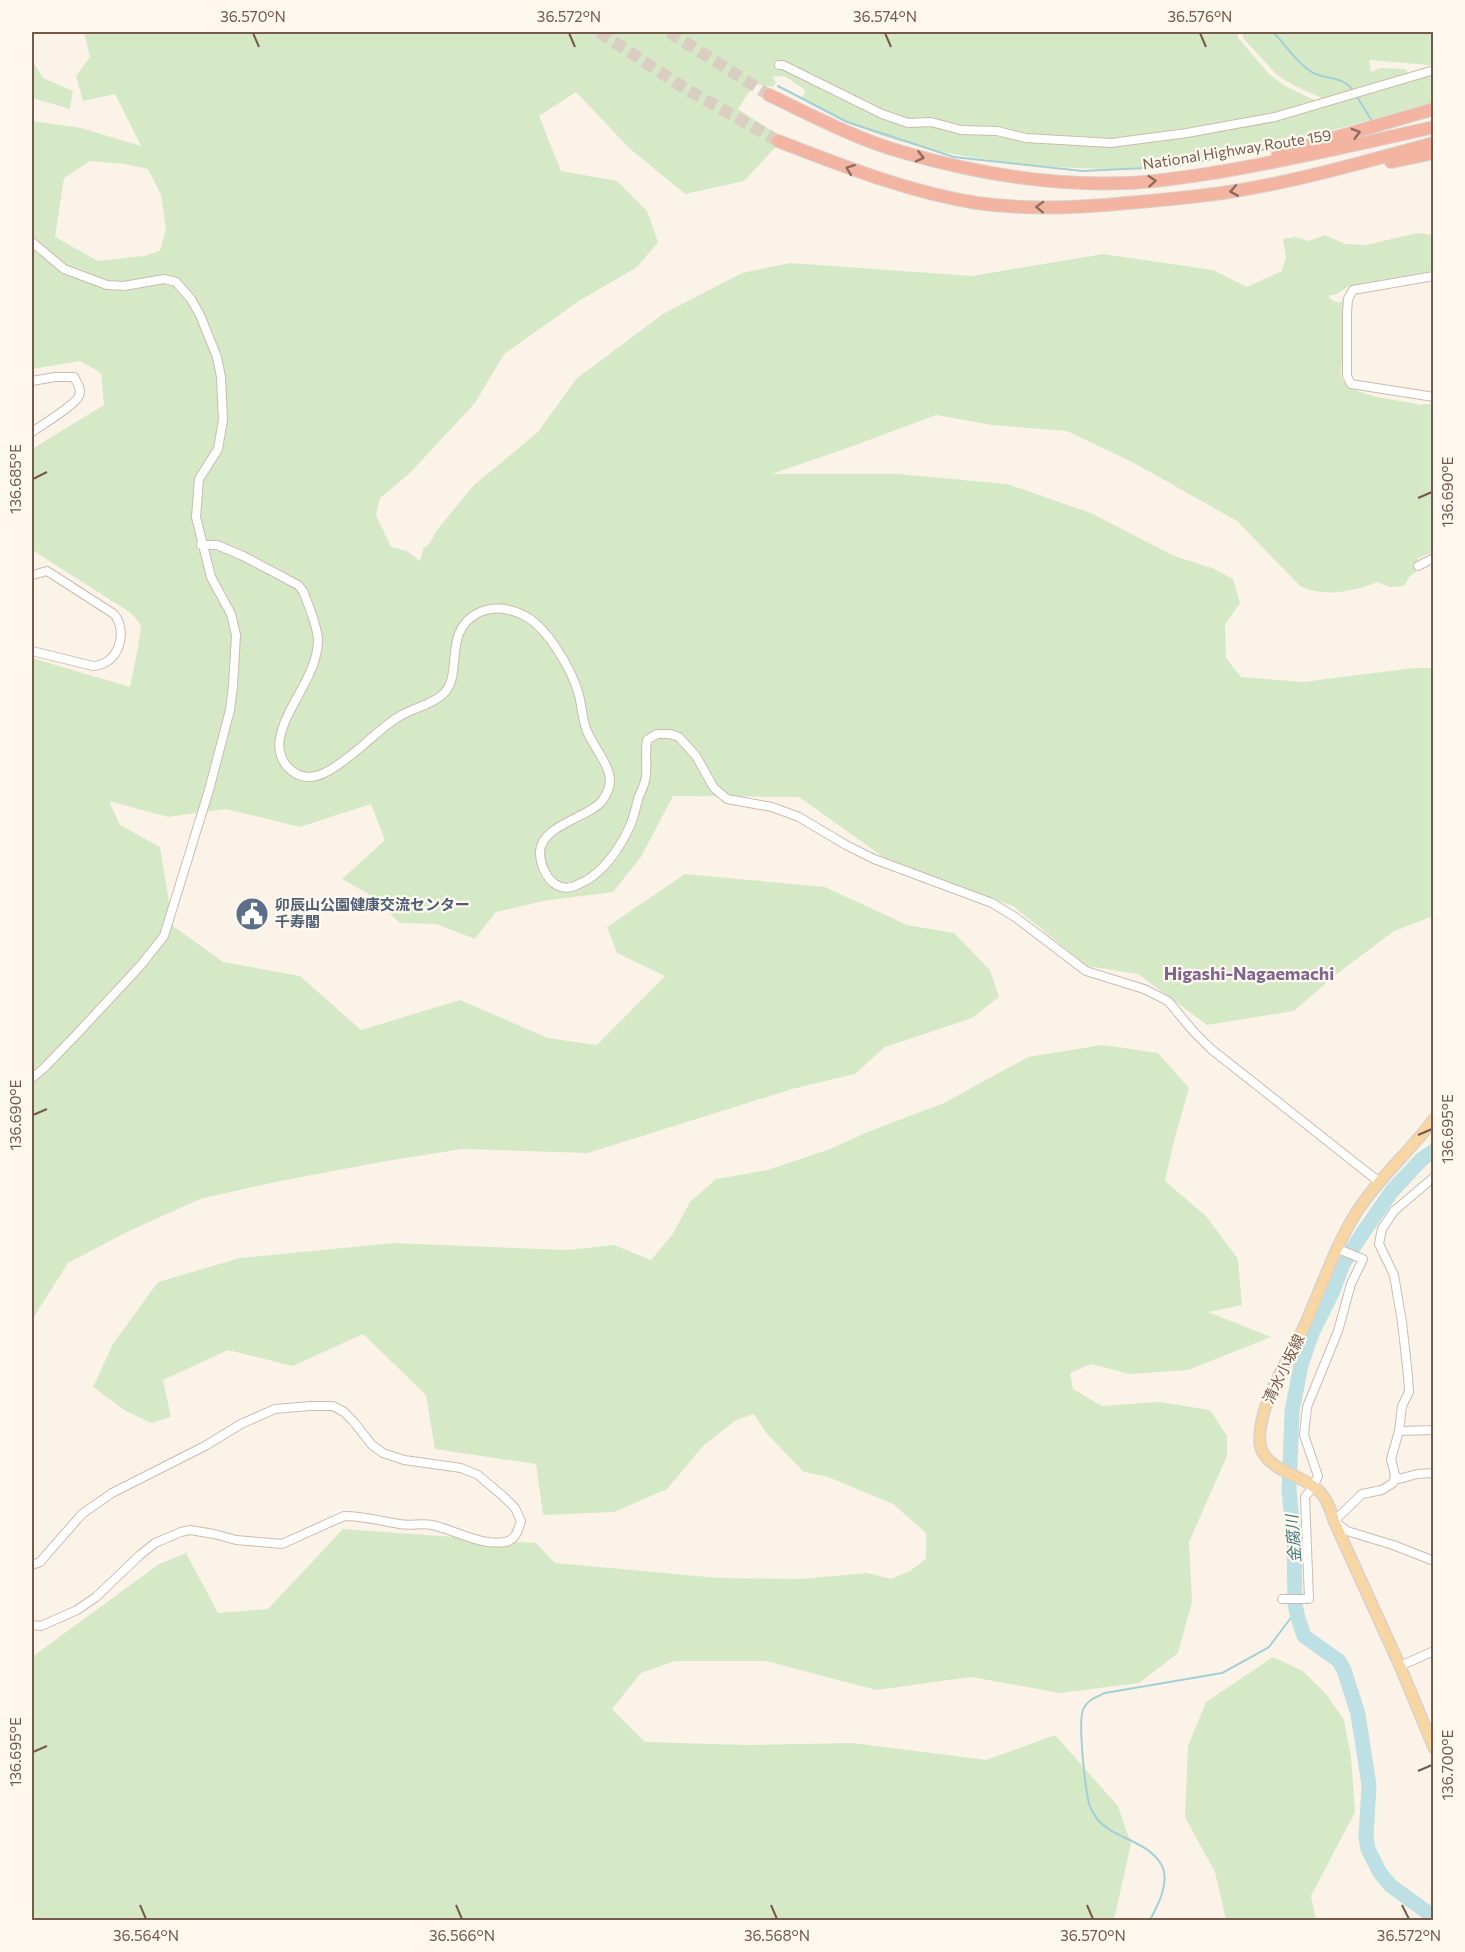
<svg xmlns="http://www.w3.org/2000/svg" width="1465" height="1952" viewBox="0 0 1465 1952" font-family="Commissioner,'Noto Sans JP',sans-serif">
  <rect width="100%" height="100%" fill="#fcf3e8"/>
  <path fill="#d5e9c6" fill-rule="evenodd" d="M84,32H1238V38L1269,74L1285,86L1318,102L1279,113L1128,138H1073L1023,134L900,119L782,68L832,95L891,119L964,133L1089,144L1201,134L1433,75V102C1342,128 1249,155 1154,167C1129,170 1102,169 1077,168C1011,165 943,156 880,135C853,126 826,111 801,99L805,92L804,89L784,76L772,77L776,82L773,87L754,84L738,109L784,138L744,181L685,194L629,148L576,92L539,116L561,171L617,181L647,211L658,242L637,267L579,301L504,354L475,403L409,474L380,498L376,515L391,547L407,551L420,561L423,549L430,543L437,530L474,485L538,432L576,379L663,314L742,273L790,263L972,276L1103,254L1213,270L1247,287L1282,271L1286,257L1283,239L1295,237L1309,241L1325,235L1345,244L1366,245L1418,233L1433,235V271L1349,286L1335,295H1330L1329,298L1338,303L1343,300L1345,302L1341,378C1352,397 1395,399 1415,404C1420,406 1428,403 1433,404V552L1418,558L1417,571L1409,577L1404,586L1389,587L1378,582C1354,591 1325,598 1300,586L1237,521L1134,463L1067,431L992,425L936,415L853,446L772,474H898L1007,484L1091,513L1174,556L1212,568L1233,579L1240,603L1225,625L1226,658L1241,677L1303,682L1414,668H1433V916L1394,931L1334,976L1294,1011L1207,1025L1138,974L1087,966L1013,906L886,859L799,797L673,796L641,857L613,892L543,901L496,912L475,939L436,924L400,923L367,893L342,879L385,840L371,804L300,827L226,809L168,817L109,801L120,825L160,847L173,926L223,962L300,976L361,1030L460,1000L548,1038L597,1045L665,976L617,953L607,927L685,874L825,887L907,925L954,933L990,970L999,997L972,1018L885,1047L855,1074L792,1089L588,1153L462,1149L386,1161L275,1182L200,1199L125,1233L68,1263L32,1320V658L130,687L138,648L141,625L131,613L32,550V449L104,405L101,373L80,361L32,369V121L81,128L141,146L115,94L83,101L76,76L90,57ZM90,161L125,164L148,169L161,195L166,229L160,251L144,256L98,261L55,237L64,178Z
    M1243,32H1433V63L1429,65L1369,60L1371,72L1380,68L1406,69L1408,74L1324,99L1293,85L1277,75L1243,38Z
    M32,60L43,78L73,91L70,109L32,98Z
    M1102,1045L1158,1053L1189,1088L1175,1137L1165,1181L1206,1216L1238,1259L1242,1305L1208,1312L1271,1337L1188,1370L1129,1374L1091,1364L1070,1373L1073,1389L1102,1406L1159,1402L1210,1410L1227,1436V1456L1189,1542L1192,1602L1178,1653L1139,1683L1060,1693L971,1677L876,1690L766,1661H675L641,1673L612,1709L645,1742L748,1745L853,1743L986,1760L1055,1735L1118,1806L1131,1844L1114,1920H32V1657L159,1564L186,1553L218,1613L268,1609L343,1529L536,1543L555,1563L719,1578L801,1579L867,1573L891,1579L910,1571L926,1559V1533L893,1504L828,1477L804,1472L767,1434L754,1414L736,1420L704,1445L667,1489L614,1512L543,1515L536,1464L435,1449L426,1395L363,1334L293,1366L228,1350L163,1380L171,1417L151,1423L126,1411L93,1387L113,1344L158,1282L240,1258L393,1243L567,1250L614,1245L651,1260L672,1235L690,1202L716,1179L768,1170L830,1149L870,1131L944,1103L1028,1057Z
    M1273,1657L1303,1671L1326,1694L1344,1720L1351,1757L1355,1812L1311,1896L1316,1920H1226L1215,1872L1185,1817L1188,1746L1206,1702Z"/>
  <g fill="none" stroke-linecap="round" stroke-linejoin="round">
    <path stroke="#a3d0d6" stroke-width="2" d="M1273,32C1286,45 1302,71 1321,76C1334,79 1346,79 1354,92
      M778,86L847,122L954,157L1082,171L1168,167L1245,154L1324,135
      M1357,97L1372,121
      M1150,1920C1158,1905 1171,1881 1161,1864C1146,1840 1114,1839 1097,1819C1095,1816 1092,1810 1090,1807C1085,1791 1078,1723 1083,1710C1087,1700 1096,1697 1105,1693L1222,1673L1269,1647L1293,1615L1298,1618"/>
    <path stroke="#bde0e5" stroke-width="15" d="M1434,1151L1422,1159L1392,1191L1364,1231L1343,1264L1332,1293L1312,1333L1301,1365L1292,1411L1289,1491L1294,1538L1295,1605L1298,1618L1304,1636L1339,1661L1344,1670L1358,1714L1369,1785L1366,1837L1368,1849L1380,1873L1391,1886L1434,1917"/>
    <path stroke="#dacdc1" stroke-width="12" stroke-dasharray="12 6" stroke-linecap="butt" d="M599,32L686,89L778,141
      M669,32L769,95"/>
    <g stroke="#cdbbae" stroke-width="10">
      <path id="minor" d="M779,65H783L882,114L908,123L931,122L961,130L997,131L1026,138L1111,143L1187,133L1275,117L1434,70
        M32,242L64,269L107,285L124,286L164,279L176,282L191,299L200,315L217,357L221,377L223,420L218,449L199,479L196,517L211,577L231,614L236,635L233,686L230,710L209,790L164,936L141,965L76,1035L43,1069L32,1078
        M1434,276L1353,290L1348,299L1347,313V376L1351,384L1434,397
        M32,381L55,377H74C77,383 82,389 79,396C75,405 42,425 32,432
        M201,545H217L243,556L298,585L303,591C308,604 318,627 318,641C317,676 286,706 280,738C277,752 283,766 295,773C316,786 339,764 355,752C370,740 383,726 400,716C413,708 431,705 442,695C465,676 441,632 478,613C493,606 509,608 523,615C547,626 572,670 579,695C582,707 582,720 587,731C593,747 615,770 609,787C608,791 605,797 602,801C588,818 541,825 540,852C540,864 546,878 555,884C564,890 570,888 579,884C602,875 620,848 630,826C634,817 636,806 639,796C642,790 645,783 646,776C647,764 645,752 647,740L657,734H670L679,737L696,756L714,788L727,799L772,807L799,817L846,845L874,859L992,903L1015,917L1086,971L1144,989L1168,1001L1193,1031L1211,1049L1378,1181
        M1418,566L1434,558
        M32,575L47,571L114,614C129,633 118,665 93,666L32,651
        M1434,1177L1394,1211L1382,1229L1379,1244L1394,1275L1402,1322L1408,1376L1409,1392L1402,1406L1399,1431L1391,1459L1395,1475L1393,1483L1382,1490L1362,1494L1334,1521L1347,1531L1393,1545L1434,1561
        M1399,1431L1434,1430
        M1395,1475L1399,1479L1417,1474L1434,1473
        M32,1565L40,1562L82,1514L112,1493L205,1446L241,1424L275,1409L310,1406H333L344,1412L353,1421L372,1445L383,1453L404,1460L461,1468L478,1475L504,1497L515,1508L521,1521C518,1530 516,1540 505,1542C481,1546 455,1530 432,1525C422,1523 410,1526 399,1524C381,1521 363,1516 344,1516L282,1544L236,1540L214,1534L190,1530L181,1532L155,1543L140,1555L96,1597L77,1610L41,1626L32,1625
        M1282,1599H1309L1305,1497L1313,1487L1318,1476L1304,1435L1307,1407L1338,1331L1351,1284L1363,1259L1338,1249V1244
        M1400,1666L1434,1651"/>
    </g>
    <g stroke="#d8d1cd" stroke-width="13">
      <path id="major" d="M1434,1119C1409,1153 1379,1177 1356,1213C1333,1250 1321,1290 1303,1329C1289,1359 1269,1387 1262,1420C1260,1429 1258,1442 1262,1451C1274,1474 1305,1475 1321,1493C1328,1501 1331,1511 1334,1521L1400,1666L1434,1748"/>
    </g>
    <g stroke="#d8d1cd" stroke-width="14">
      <path id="highway" d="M769,95C813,116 856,139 902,152C974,173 1052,186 1126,183C1159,182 1192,176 1225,171C1295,159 1364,143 1434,127
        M778,141C843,166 908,192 977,203C1026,210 1078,208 1127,203C1163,200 1199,197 1235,191C1302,180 1368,161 1434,143
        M1278,154L1434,109
        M1391,162L1434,153"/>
    </g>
    <use href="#minor" stroke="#fff" stroke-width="8"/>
    <use href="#major" stroke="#f7d6a3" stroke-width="10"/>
    <use href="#highway" stroke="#f3b4a1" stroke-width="12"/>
  </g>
  <defs><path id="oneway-chevron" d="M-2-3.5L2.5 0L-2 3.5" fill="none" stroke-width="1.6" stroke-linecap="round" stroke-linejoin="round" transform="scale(1.5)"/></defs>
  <g stroke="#8e6c5d">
    <use href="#oneway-chevron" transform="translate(1356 133) rotate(-16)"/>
    <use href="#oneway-chevron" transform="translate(920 157) rotate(14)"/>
    <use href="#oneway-chevron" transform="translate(850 169) rotate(-159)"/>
    <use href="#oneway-chevron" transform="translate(1152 181) rotate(-5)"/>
    <use href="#oneway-chevron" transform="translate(1234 191) rotate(170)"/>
    <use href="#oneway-chevron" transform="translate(1040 207) rotate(-178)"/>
  </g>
  <path fill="none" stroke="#755a4c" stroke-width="2" d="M253,33L259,47M569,33L575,47M885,33L891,47M1200,33L1206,47M33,479L47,472M1418,498L1432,492M33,1115L47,1109M1418,1135L1432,1129M33,1752L47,1746M1418,1771L1432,1765M140,1905L146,1919M456,1905L462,1919M771,1905L777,1919M1087,1905L1093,1919M1402,1905L1409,1919"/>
  <defs>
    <g id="civic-disc" transform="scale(1.725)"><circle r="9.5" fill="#5c6f8a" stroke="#fef8ee"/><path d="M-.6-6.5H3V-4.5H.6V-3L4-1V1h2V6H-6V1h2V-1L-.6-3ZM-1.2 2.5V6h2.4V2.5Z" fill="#fff"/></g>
  </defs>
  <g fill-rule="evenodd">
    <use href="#civic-disc" x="252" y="914"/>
  </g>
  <g text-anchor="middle" stroke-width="4.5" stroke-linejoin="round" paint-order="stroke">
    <g font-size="15" fill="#755a4c" stroke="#fef8ee">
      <text transform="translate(1237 150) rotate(-9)" y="5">National Highway Route 159</text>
      <text transform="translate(1284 1369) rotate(-64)" y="5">清水小坂線</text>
    </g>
    <g font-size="15" font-weight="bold" fill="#4e5e75" stroke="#fef8ee" text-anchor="start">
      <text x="275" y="910">卯辰山公園健康交流センター<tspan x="275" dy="17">千寿閣</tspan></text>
    </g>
    <g font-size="16" font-style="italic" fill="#437880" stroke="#fef8ee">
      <text transform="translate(1293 1539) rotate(-94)" y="6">金腐川</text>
    </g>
    <g font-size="18" font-weight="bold" fill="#816591" stroke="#fef8ee">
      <text x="1249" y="980">Higashi-Nagaemachi</text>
    </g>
  </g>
  <rect width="1465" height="1952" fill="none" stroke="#fef8ee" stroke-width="66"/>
  <rect x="33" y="33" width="1399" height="1886" fill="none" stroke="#755a4c" stroke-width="2"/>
  <g font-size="15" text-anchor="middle" fill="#755a4c">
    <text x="253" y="22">36.570°N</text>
    <text x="569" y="22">36.572°N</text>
    <text x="885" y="22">36.574°N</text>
    <text x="1200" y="22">36.576°N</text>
    <text transform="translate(16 479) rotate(-90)" y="5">136.685°E</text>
    <text transform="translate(1448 492) rotate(-90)" y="5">136.690°E</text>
    <text transform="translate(16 1115) rotate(-90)" y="5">136.690°E</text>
    <text transform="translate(1448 1129) rotate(-90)" y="5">136.695°E</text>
    <text transform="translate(16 1752) rotate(-90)" y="5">136.695°E</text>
    <text transform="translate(1448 1765) rotate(-90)" y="5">136.700°E</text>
    <text x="146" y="1941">36.564°N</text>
    <text x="462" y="1941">36.566°N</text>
    <text x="777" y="1941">36.568°N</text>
    <text x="1093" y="1941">36.570°N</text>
    <text x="1409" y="1941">36.572°N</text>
  </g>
</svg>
